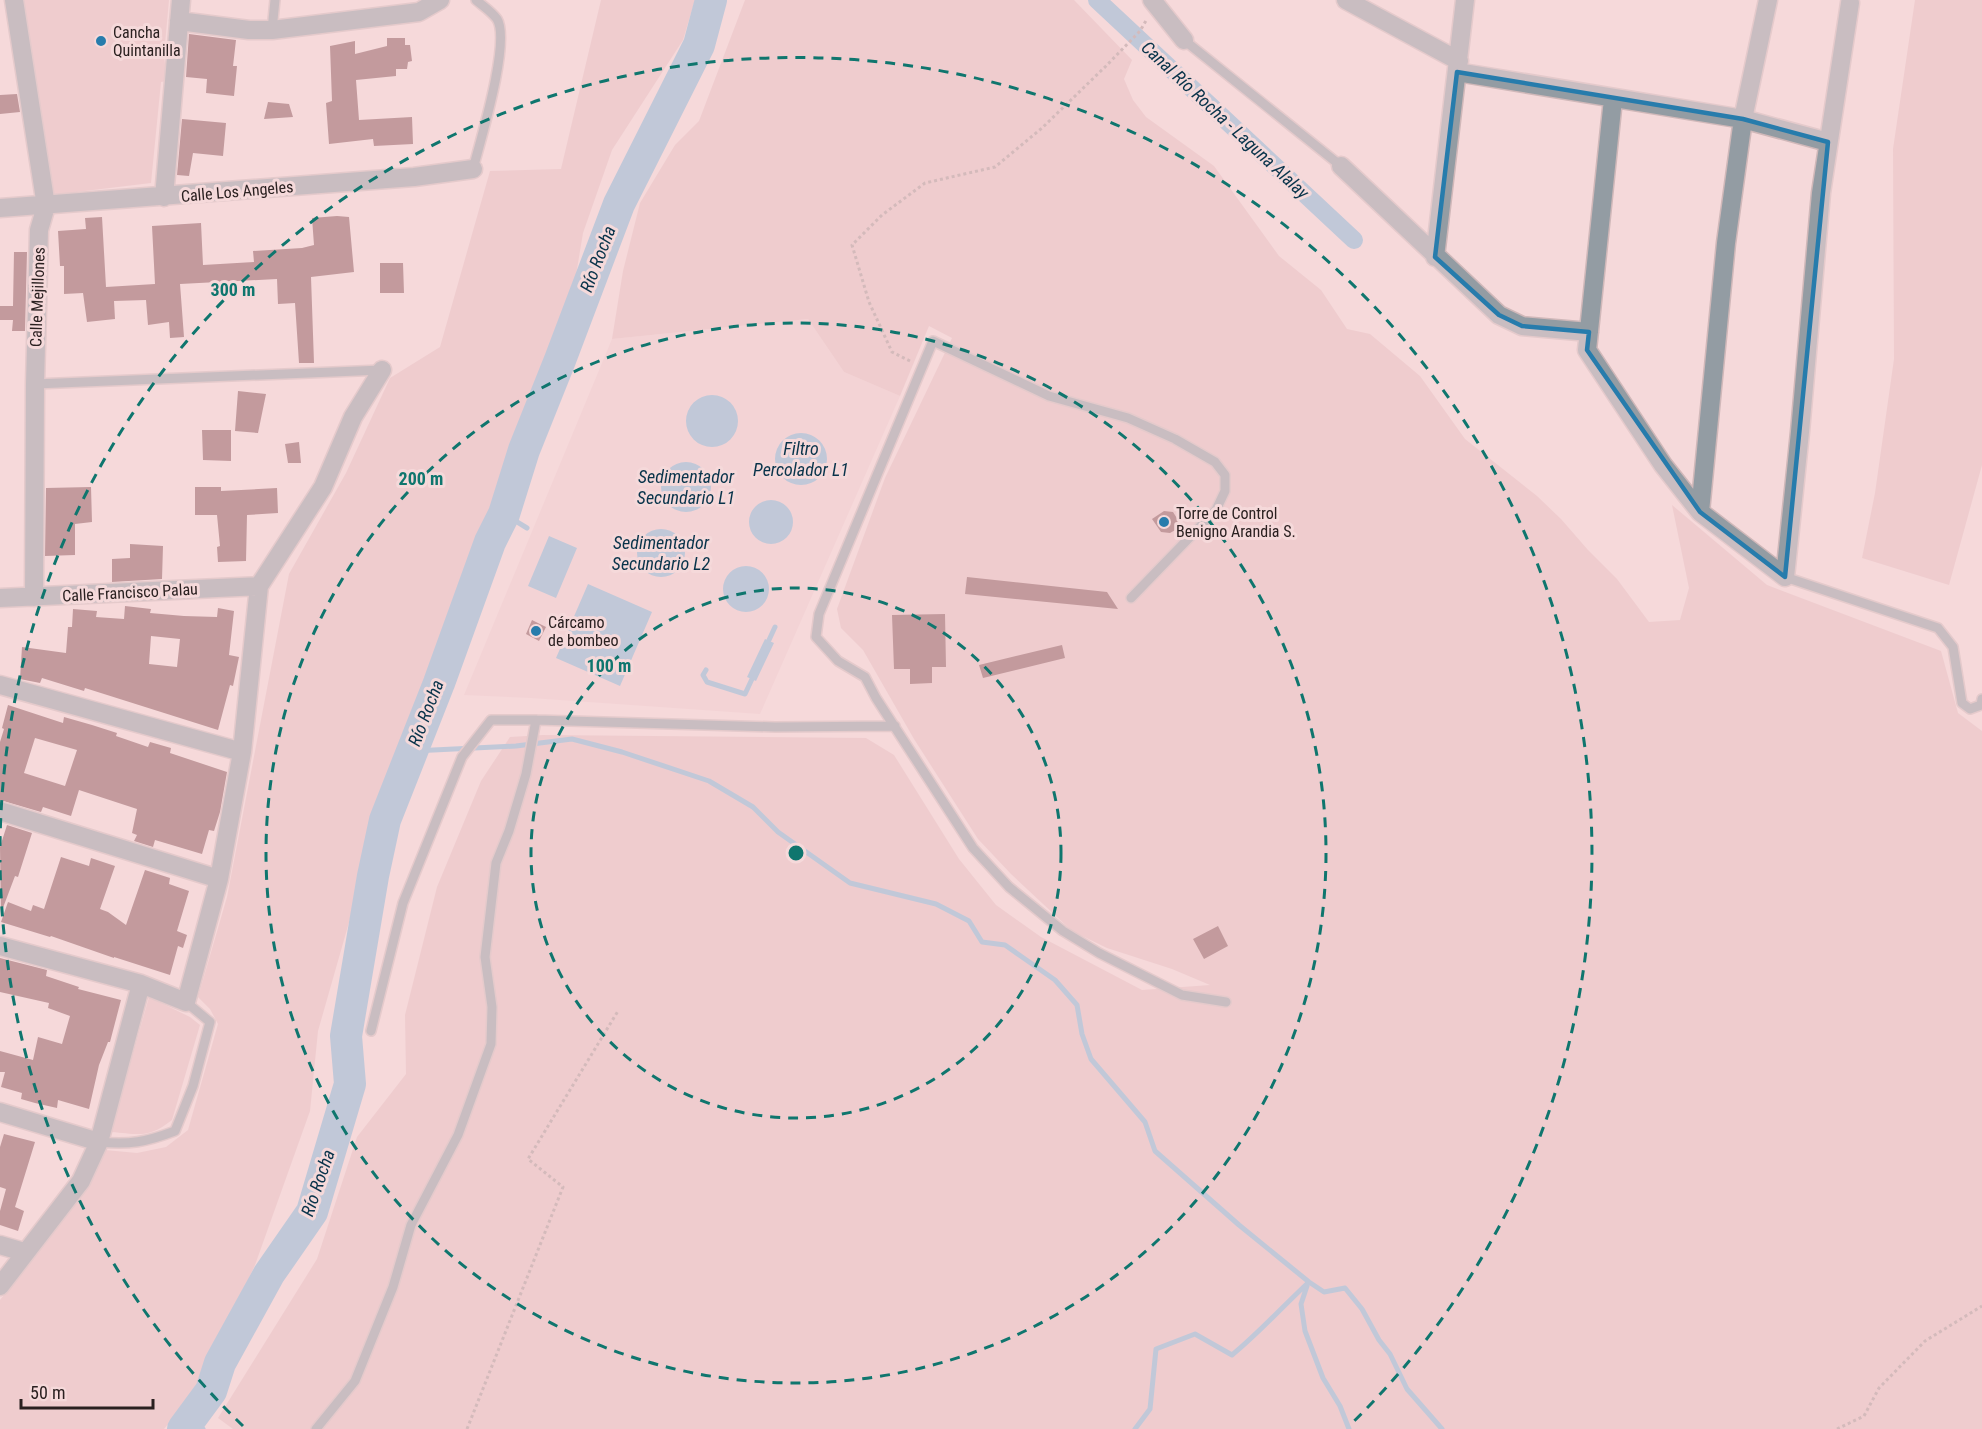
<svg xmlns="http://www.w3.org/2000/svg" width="1982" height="1429" viewBox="0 0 1982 1429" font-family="'Roboto Condensed',sans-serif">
  <rect width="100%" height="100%" fill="#f5d9da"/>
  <path fill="#f0ccce" d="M808,319L844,372L900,396L760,714L531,698L464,695L612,339Z"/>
  <path fill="#e6bdbf" d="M24,0H169L164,55L167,81L161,82L151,183L52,195Z
    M601,0H695L683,40L612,150L583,233L572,299L546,364V388L520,434L482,552L385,796L318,1031L310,1111L255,1265L199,1386L164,1429H0V1300L54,1230L98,1167L105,1150L137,1153L166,1147L188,1130L218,1024L210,1009L198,997L227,897L289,574L346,473L390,378L440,347L490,171L561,169Z
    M745,0H1074L1132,60L1124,79L1133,100L1146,117L1214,166L1279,256L1321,290L1347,329L1370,334L1420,376L1465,439L1537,496L1561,519L1588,550L1617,579L1649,622L1680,620L1689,588L1672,505L1767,585L1941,651L1958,713L1982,731V1429H233L218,1418L317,1259L357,1137L406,1074L405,1015L437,887L481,781L510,737L543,735L866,738L894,755L959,859L996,905L1041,937L1142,990L1210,985L1172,969L1107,948L1072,931L1011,874L978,839L914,739L863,650L841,628L837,609L885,478L952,338L929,326L900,396L844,372L808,319L612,339L623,271L640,203L675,145L699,121Z
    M1915,0H1982V465L1949,585L1862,558L1875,493L1894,359L1893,149Z
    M149,997L190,1017L200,1025L172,1120C148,1139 139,1134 111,1132Z"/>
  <path fill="#81b4d6" d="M686 421a26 26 0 1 1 52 0a26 26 0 1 1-52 0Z
    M775 459a26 26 0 1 1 52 0a26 26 0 1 1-52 0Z
    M661 487a25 25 0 1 1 50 0a25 25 0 1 1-50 0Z
    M749 522a22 22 0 1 1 44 0a22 22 0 1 1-44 0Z
    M637 553a24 24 0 1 1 48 0a24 24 0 1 1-48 0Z
    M549,536L577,548L556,598L528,586Z
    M723 589a23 23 0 1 1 46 0a23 23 0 1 1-46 0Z
    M588,584L652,612L620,686L556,658Z
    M765,639L774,643L756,681L747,677Z"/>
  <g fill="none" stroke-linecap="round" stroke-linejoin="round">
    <path stroke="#81b4d6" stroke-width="5" d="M504,514L527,528
      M769,640L775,627
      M706,670L703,675L707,682L745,694L752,679
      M413,751L516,746L572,739L622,752L709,781L753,807L778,832L850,883L936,904L969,921L982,942L1005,945L1055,980L1077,1005L1082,1034L1091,1059L1145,1122L1155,1151L1239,1225L1309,1282L1324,1292L1345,1288L1362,1309L1379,1340L1390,1354L1407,1389L1442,1429
      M1307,1286L1301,1304L1305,1331L1323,1378L1340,1406L1349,1429
      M189,1421L203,1429
      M1135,1429L1150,1409L1156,1349L1195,1334L1232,1355C1259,1333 1283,1306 1309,1282"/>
    <path stroke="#81b4d6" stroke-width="18" d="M1097,0L1354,240"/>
    <path stroke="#81b4d6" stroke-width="32" d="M183,1429L211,1391L220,1363L269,1274L312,1212L350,1084L346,1036L373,876L385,820L439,683L490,542L504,514L524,450L560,360L619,204L699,45L711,0"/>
  </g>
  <path fill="#854f53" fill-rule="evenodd" d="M189,34L236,40L233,66H237L234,96L206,93L207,79L186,77Z
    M387,38H405V45H410L412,61L408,62L407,69H396V76L356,80L359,120L412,117L413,144L374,146L373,139L329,144L326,103L332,101L330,46L355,41V54L387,46Z
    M17,94L20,112L0,114V95Z
    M268,102L289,104L293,117L264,119Z
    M182,119L226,123L223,156L193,153L189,176L177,175Z
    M337,216L349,217L354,272L311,277L314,363H299L295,303L278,304L277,279L180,284L184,337L170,338L169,322L148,325L146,300L114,301L115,319L87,322L83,293L64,294V266H60L58,231L86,229L85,218L102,217L106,287L155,284L152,226L201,223L203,265L254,262L253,251L302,248L314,245L312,218Z
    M14,252H27L25,331H12L13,320H0V306H13Z
    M380,263H403L404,293H380Z
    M238,391L266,394L258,433L235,431Z
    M202,430H231V461L203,460Z
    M299,442L301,463H288L285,444Z
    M91,487L92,522L75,524V555L45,556L46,488Z
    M195,487H221V491L277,488L278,513L247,515L246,561L218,562L217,547L220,546L217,515H195Z
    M1164,511L1173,512L1178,520L1177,529L1170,533L1161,532L1152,519Z
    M130,544L163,546L162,579L112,582V559L130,558Z
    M967,577L1107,592L1118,609L965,594Z
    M125,606L151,609L150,613L184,616L217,617L218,608L234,611L229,655L239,657L233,686L230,685L218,730L85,688L84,691L42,678L40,683L20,679L22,647L66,653L68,627H72L73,609L97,611L96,617L124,619ZM151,636L180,639L177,667L149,664Z
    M945,614L946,667H932V683L910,684V669H894L892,615Z
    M532,620L546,627L539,641L526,634Z
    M1062,645L1065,658L983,678L979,665Z
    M8,705L63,723L64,717L92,725L117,733L116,736L148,747L150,742L171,748L170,753L227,772L220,812L214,831L209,830L202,854L155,840L153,847L134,841L137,835L132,833L137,809L79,790L71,816L43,807L41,812L0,800V742L4,729L2,728ZM35,738L77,750L65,786L24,773Z
    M7,825L32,833L18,877L15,876L1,913L0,847Z
    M61,857L89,866L91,858L115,866L100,909L108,912L126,925L145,870L170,878L169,884L189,891L177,931L187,935L183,948L178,946L170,975L114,957V958L51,936L50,937L1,922L8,902L31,911L33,905L44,909Z
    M1218,926L1228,946L1204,959L1193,939Z
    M0,958L47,970L46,976L79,987L78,989L121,1000L110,1042H108L99,1065L89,1109L58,1100L57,1108L35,1103L21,1099L22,1093L1,1087L5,1072H0V1051L33,1060L38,1037L62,1044L70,1016L48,1008L49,1003L0,992Z
    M4,1134L35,1142L15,1207L24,1211L18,1231L0,1225V1211L6,1189L0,1187V1147Z"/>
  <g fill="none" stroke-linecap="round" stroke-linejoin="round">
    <g stroke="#d0b8b9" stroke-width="12">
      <path id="lane" d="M272,30L275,0
        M1184,40L1341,166
        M473,169C480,142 511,41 497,19C492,12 483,6 476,0
        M35,384L382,370
        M1785,577L1938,628L1953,647L1962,703L1970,709L1981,705L1982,699
        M1131,598L1216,510L1225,491V475L1215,462L1175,439L1128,418L1049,396L933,341L819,614L816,637L838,661L865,677L876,698L973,848L1009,887L1063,931L1099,953L1182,995L1226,1002
        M371,1031L403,903L462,757L491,720H536L775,727L895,726
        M99,1142C130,1145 146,1142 175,1131L193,1086L210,1022L186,1002
        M316,1429L355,1381L393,1287L411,1225L458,1135L491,1044L492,1007L485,957L496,863L509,831L526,774L536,720"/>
    </g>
    <g stroke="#d0b8b9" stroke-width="21">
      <path id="street" d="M14,0L46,206L39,230L35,384L34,597
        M1152,0L1184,40
        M1346,0L1459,61
        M179,21L249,30H272L419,12L440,0
        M1457,72L1743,119L1828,142
        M1613,99L1587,350L1663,465L1700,512L1785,577
        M1341,166L1499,315L1522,326L1589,332
        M164,197L181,0
        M0,208L414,177L473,169
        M1435,257L1465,0
        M1700,512L1726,243L1743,119L1768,0
        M1785,577L1800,432L1821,193L1850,3
        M0,598L259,586
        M0,685L242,752
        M0,811L219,879
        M0,946L141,984L186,1002L219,879L242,752L259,586L323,487L353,417L382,370
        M0,1112L99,1142
        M0,1245L24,1252
        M0,1286L81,1181L99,1142L141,984"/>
    </g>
    <path stroke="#aa9595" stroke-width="3" stroke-dasharray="3 3" stroke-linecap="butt" d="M910,361L892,352L869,302L852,245L882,215L925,183L995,167L1042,128L1106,66L1140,31L1147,19
      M467,1429L563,1187L528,1159L618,1011
      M1837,1429L1864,1416L1879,1388L1925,1341L1982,1306"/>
    <use href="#lane" stroke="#939ca3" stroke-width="9"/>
    <use href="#street" stroke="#939ca3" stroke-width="18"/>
  </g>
  <path d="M0 0H1982V1429H0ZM1457,72L1743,119L1828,142L1785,577L1700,512L1587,350L1589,332L1522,326L1499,315L1435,257Z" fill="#f5d9da" fill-opacity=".55" fill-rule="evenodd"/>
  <path fill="none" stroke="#277cac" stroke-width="4.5" stroke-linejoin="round" d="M1457,72L1743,119L1828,142L1785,577L1700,512L1587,350L1589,332L1522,326L1499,315L1435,257Z"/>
  <g fill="none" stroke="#0f766e" stroke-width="3" stroke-dasharray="10 8">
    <circle cx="796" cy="853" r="265"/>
    <circle cx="796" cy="853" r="530"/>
    <path d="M243 1426A796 796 0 0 1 0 860M0 846A796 796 0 1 1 1349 1426"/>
  </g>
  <g fill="#277cac" stroke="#f5d9da" stroke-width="2">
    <circle cx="101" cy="41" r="6"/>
    <circle cx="1164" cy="522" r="6"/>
    <circle cx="536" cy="631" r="6"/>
  </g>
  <g text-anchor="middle" stroke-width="6" stroke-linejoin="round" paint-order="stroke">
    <g font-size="16" fill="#2a2020" stroke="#f5d9da" text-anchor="start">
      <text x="113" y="38">Cancha<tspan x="113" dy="18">Quintanilla</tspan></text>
      <text x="1176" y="519">Torre de Control<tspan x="1176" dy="18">Benigno Arandia S.</tspan></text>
      <text x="548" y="628">Cárcamo<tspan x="548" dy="18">de bombeo</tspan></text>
    </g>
    <g font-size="16" fill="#2a2020" stroke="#f5d9da">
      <text transform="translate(237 191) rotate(-5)" y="6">Calle Los Angeles</text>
      <text transform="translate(37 297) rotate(-88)" y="6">Calle Mejillones</text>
      <text transform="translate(130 592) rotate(-3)" y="6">Calle Francisco Palau</text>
    </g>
    <g font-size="18" font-style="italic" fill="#08334a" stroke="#f5d9da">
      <text transform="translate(1225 120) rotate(43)" y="6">Canal Río Rocha - Laguna Alalay</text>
      <text transform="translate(598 259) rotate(-69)" y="6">Río Rocha</text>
      <text x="801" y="455">Filtro<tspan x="801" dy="21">Percolador L1</tspan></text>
      <text x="686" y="483">Sedimentador<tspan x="686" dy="21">Secundario L1</tspan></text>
      <text x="661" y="549">Sedimentador<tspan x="661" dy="21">Secundario L2</tspan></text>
      <text transform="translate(426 713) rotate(-69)" y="6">Río Rocha</text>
      <text transform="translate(318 1183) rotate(-71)" y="6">Río Rocha</text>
    </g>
  </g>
  <circle cx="796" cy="853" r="9" fill="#0f766e" stroke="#f5d9da" stroke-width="3"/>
  <g font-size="18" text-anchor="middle" font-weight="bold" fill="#0f766e" stroke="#f5d9da" stroke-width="6" stroke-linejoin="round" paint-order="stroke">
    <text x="233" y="296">300 m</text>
    <text x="421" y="485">200 m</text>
    <text x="609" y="672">100 m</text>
  </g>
  <path d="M21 1399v9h132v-9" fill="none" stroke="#2a2020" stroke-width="3"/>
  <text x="30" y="1399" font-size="18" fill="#2a2020" stroke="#f5d9da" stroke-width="4.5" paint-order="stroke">50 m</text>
</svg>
